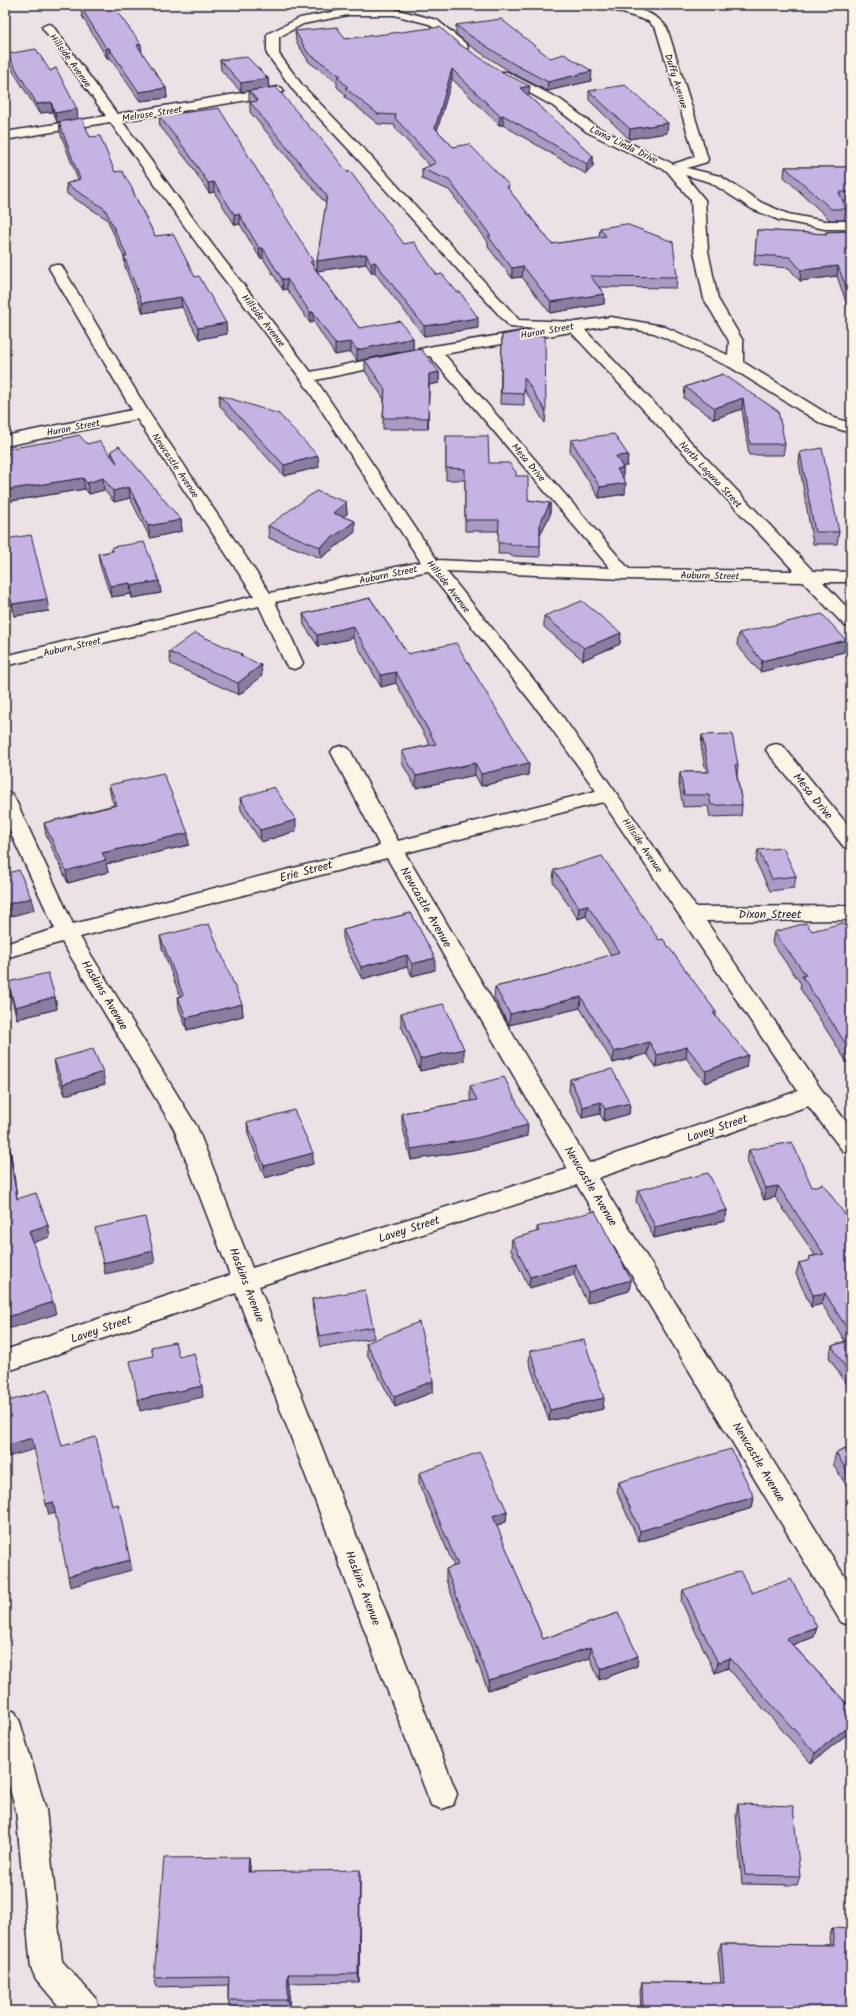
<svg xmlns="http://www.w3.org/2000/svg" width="856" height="2016" viewBox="0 0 856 2016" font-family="Kalam,sans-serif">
  <rect width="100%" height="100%" fill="#ece1e4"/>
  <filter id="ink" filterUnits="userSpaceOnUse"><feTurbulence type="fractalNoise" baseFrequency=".025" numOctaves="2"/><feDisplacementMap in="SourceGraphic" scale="8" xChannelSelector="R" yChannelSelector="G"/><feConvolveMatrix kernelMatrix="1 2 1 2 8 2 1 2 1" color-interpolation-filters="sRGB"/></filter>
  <g filter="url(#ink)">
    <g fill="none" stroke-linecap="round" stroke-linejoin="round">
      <g stroke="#22223b" stroke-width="3">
        <path id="street" d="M602,5C624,5 654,9 667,28L708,159L707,162L687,168L720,176L762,203L788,214L825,221H851V229H825L779,220L752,209L710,182L685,175L705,200L708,251L718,299L743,341V362L834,418L851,423V433L822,424L730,367L654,333L611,325L585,330L813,571L851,572V582H823L851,612V627L845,626L803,582L624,579L446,571L558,710L696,907L851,906V920L706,921L821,1089L851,1128V1154L843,1151L808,1106L598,1178L851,1587V1626L841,1622L577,1185L259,1286L457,1794L453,1805L442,1809L431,1805L427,1794L236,1293L5,1372V1350L230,1275L174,1129L62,942L5,958V944L55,929L5,821V793L12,794L15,799L73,924L380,846L331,752L334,748L341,746L348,748L351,752L398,841L596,791L544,718L428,571L275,602L303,663L300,667L294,669L288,667L285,663L259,606L5,666V656L254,596L137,419L5,446V436L132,410L49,268L51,265H61L63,268L149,413L270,593L421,562L301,379L201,249L110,122L5,140V132L106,116L42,27L48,24L52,25L117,114L278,87L282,88L284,91L278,95L122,121L211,243L311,372L434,346L537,329L510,327L354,155L294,91L267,54V35L269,33L300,18L348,9H394L437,20L466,44L468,47L466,50H458L429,24L394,15H348L303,24L279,37V54L302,85L364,149L519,320L576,322L611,317L663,326L728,355L729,341L704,299L694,251L691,200L667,171L587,132L553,106L497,75L499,72H507L561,100L595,126L673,164L695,157L656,29L648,21L604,7ZM571,332L794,571L629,569L444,354ZM430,356L610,568L437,560L316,380ZM603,802L798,1091L589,1163L405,853ZM387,858L568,1169L252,1268L197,1127L80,937Z
          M776,744L783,746L851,829V849L844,847L769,754L766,750L769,746Z
          M5,1708L15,1712L20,1722L46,1810L62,1961L96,1999L100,2011H63L36,1979L31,1968L16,1810L5,1773Z"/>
      </g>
      <use href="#street" fill="#fcf5e5" fill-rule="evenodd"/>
    </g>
    <path fill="#ab9ac3" stroke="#22223b" d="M81,7L142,53L166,88L167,98L140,101L110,58H107L82,16Z
      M456,25L550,58L591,81L547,91L512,73L469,45L456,34Z
      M295,31L345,39L459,44L529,95L528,96L593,156V166L586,174L503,125H499L452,79L437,130L453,147L509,185L508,189L552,244L599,237L600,228L677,277L676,288L599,287L604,294V304L550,313L522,277L512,278L488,247V242L449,190L422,179V169L430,166L395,128V125L378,124L345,97V94L337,87V82L309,62L296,41Z
      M7,54L50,71L56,68L57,122L53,112L39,113L8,63Z
      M220,60L268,78L269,88L241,92L221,70Z
      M249,91L404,244L437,275L478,328L424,336L375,273H372L366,264L317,271L359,328L413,338V349L357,361L351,352L335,355L314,322L310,323L287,289L283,290L263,258H260L240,224L235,225L214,192L209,193L190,164L160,126L159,116L313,261V265L317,271V261L326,204L250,112V102L249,101Z
      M589,91L667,133L629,139L589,100Z
      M59,122L90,137L115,172L133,190L134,194L155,236L195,277L227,334L199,339L182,307L143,313L125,267L124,257L107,219L67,194L66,184L78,180L60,132Z
      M785,167H851V202H843L846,209L844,220H830L784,177Z
      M757,230L826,234V232L851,231V316L837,276L800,281L789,268L754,265Z
      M502,335L522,339L546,412L545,423L524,389V405L500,404Z
      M365,360L439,372V383L429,385L428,429H383V418L384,399L365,371Z
      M723,374L785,444L783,455H749L742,409L714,419L684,398L685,387Z
      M219,395L319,467L284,476L220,406Z
      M446,436L489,463L516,476L528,500L550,503V515L540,534V557L511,556L510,554H498L499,531H465V480H446Z
      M571,440L628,455L627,466H622L623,468V478L625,494L599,498L570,451Z
      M87,444L112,456L111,451L181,520L182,531L150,538L130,498L114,502L104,490L89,494L85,489L5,502V456L9,455L7,449Z
      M800,452L839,532L837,544H813L799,463Z
      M346,502L347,514L343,516L355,532L321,558L269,538L268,526Z
      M5,539L49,611L14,616L5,576Z
      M112,547L159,581L161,593L132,598L131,594L111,597L100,565L98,554L112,551Z
      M370,598L408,654L529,763L528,775L481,786L475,775L416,788L402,763V751L430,745L396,683L381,687L353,638L318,646L304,625L303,614Z
      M544,616L620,644L583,660L544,627Z
      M739,633L844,652L760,672L737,645Z
      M169,652L242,654V656L262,676L239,695L171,664Z
      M702,735L738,765L737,775L742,805L741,816L710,817L708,806L683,807L679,784L680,772H706L701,746Z
      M109,785L189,845L106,864L108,872L68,883L46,835L44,823L114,805L111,797Z
      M240,798L296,831L261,842L241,810Z
      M758,850L796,876L794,888L770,891L756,862Z
      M554,870L659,940L716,1012V1016L746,1067L705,1083L686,1058L656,1067L647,1054L613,1063L580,1008L509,1025L494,998L495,987L546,975L611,955L586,916L578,919L553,882Z
      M411,913L435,970L412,976L407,967L362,979L343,942V930Z
      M812,931L851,932V1063L848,1064L800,988L801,984L772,943L774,932Z
      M160,936L242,1004L243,1016L187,1030L179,1008L178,997L180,996L162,948Z
      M8,982L55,997L57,1009L17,1019L10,994Z
      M401,1013L464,1061L420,1071L401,1025Z
      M54,1060L105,1084L65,1095L56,1072Z
      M570,1079L630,1103L629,1114L604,1121L600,1114L582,1118L569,1091Z
      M470,1086L527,1136L472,1150L411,1160L402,1124V1113L471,1101L470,1098Z
      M247,1123L313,1164L265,1178L248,1134Z
      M749,1150L812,1187L851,1223V1381L845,1383L829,1357L832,1346L845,1341L822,1304L811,1307L796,1274L799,1263L808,1261L809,1257L815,1255L775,1197L764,1200L747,1161Z
      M638,1190L727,1210L725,1221L654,1238L636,1201Z
      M537,1227L629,1291L587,1303L574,1275L529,1288L511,1250L512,1239L537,1232Z
      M312,1299L373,1327L374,1338L320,1347L313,1310Z
      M366,1343L433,1381V1392L395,1407L367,1354Z
      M530,1351L603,1409L549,1421L529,1362Z
      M851,1447V1493L833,1464L836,1453Z
      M419,1473L507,1511L506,1522L496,1525L543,1639L618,1613L637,1666L599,1680L590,1658L488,1690L446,1580V1569L454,1566L419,1484Z
      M619,1482L754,1497L752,1508L639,1542L617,1492Z
      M683,1590L817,1627L814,1637L793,1645L851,1708V1731L811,1763L728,1668L715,1673L681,1601Z
      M738,1804L800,1876L797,1885L742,1884L736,1814Z
      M250,1866V1872L360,1880L359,1982L290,1983L289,2008L230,2009L228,2000V1985L157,1987L154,1978Z
      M832,1928L851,2011H641L640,1991L642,1982L721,1983L718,1952L721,1944L830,1945L829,1937Z"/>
    <path fill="#8b7d9f" stroke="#22223b" d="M141,44L142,53L137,45Z
      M106,48H109L110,58H107Z
      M452,69V79L435,138V128Z
      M592,71L591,81L547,91L548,82Z
      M268,78L269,88L241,92V83Z
      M530,86L529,95L519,98L520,88Z
      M166,88L167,98L140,101L139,92Z
      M51,102L53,112L39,113L37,104Z
      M77,109L78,119L57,122L55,113Z
      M503,115V125H499L500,116Z
      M668,123L667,133L629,139L630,129Z
      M593,156V166L586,174L587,164Z
      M214,182V192L209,193L208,183Z
      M234,214H239L240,224L235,225Z
      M259,248H263V258H260Z
      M366,254V264L317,271V261Z
      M375,262V273H372L371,263Z
      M523,266L522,277L512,278V268Z
      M838,266L837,276L800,281L801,270Z
      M282,279H287V289L283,290Z
      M604,294V304L550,313L551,302Z
      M181,297L182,307L143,313L142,303Z
      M310,312H313L314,322L310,323Z
      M478,318V328L424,336V326Z
      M226,323L227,334L199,339L198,328Z
      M413,338V349L357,361V350Z
      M351,342V352L335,355V344Z
      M439,372V383L429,385L428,429L429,374Z
      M743,398L742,409L714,419L715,408Z
      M628,455L627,466L615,467L616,456Z
      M318,456L319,467L284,476V465Z
      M623,468V479L617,469Z
      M83,478L85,489L5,502V490Z
      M103,478L104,490L89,494L87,483Z
      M626,483L625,494L599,498L600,487Z
      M129,487L130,498L114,502L113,491Z
      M346,502L347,514L333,524V513Z
      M550,503V515L540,535V523Z
      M181,520L182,531L150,538L148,526Z
      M355,521V532L321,558L320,547Z
      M159,581L161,593L132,598L131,586Z
      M130,583L131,594L111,597L110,586Z
      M47,599L49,611L14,616L12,604Z
      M353,626V638L318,646L317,635Z
      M621,633L620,644L583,660L584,648Z
      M846,640L844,652L760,672L762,661Z
      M261,665L262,676L239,695L238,683Z
      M396,672V683L381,687V675Z
      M475,763V775L416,788V776Z
      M529,763L528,775L481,786V774Z
      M296,820V831L261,842L260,830Z
      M188,833L189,845L106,864L108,872L68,883L66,871L102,853Z
      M31,898L34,910L5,918V905Z
      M587,905L586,916L578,919L579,907Z
      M407,955V967L362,979L361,967Z
      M435,958V970L412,976V964Z
      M55,997L57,1009L17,1019L15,1007Z
      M581,997L580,1008L509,1025L510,1014Z
      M242,1004L243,1016L187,1030L186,1018Z
      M649,1042L647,1054L613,1063L614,1052Z
      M687,1047L686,1058L656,1067L657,1055Z
      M464,1049V1061L420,1071V1059Z
      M851,1052V1063L848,1064Z
      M748,1055L746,1067L705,1083L706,1071Z
      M103,1072L105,1084L65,1095L63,1084Z
      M601,1102L600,1114L582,1118L583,1107Z
      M630,1103L629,1114L604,1121L605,1109Z
      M528,1125L527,1136L472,1150L411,1160V1149Z
      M8,1142L11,1153L19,1211L17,1199Z
      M313,1153V1164L265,1178L264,1166Z
      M778,1186L775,1197L764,1200L766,1188Z
      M727,1210L725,1221L654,1238L655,1227Z
      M48,1225L50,1237L32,1243L29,1231Z
      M153,1251L155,1263L105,1274L103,1263Z
      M575,1264L574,1275L529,1288L530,1277Z
      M631,1280L629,1291L587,1303L588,1292Z
      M825,1293L822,1304L811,1307L813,1295Z
      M53,1302L56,1314L5,1330V1318Z
      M851,1371V1381L845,1383L848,1372Z
      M433,1381V1392L395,1407L394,1396Z
      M202,1386L203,1397L140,1411L138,1400Z
      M604,1398L603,1409L549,1421L550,1410Z
      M32,1438L35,1449L8,1457L5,1446Z
      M754,1497L752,1508L639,1542L640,1531Z
      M53,1502L56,1513L49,1515L46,1504Z
      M507,1511L506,1522L492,1527L493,1516Z
      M130,1560L132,1570L70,1587L68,1576Z
      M817,1627L814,1637L784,1648L786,1638Z
      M591,1647L590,1658L488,1690L489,1680Z
      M638,1656L637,1666L599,1680L601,1669Z
      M730,1658L728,1668L715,1673L718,1663Z
      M851,1724V1731L811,1763L815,1753Z
      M249,1857L250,1866V1881L248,1872Z
      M360,1870V1880L359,1982L358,1974Z
      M288,1974L290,1983L289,2008L287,2000Z"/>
    <path fill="#c7b3e3" stroke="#22223b" d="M93,5H112L141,44L137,45L166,88L139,92L109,48H106L81,7Z
      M501,19L550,58L564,54L592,71L548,82L512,63L469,35L456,25Z
      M337,27L345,39L440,27L459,44L502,72L530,86L520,88L593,156L587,164L503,115L500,116L452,69L435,128L453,147L469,144L509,185L506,186L552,244L606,236L600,228L626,224L673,242L677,277L590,276L604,294L551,302L523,266L512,268L488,236H491L449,180L422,169L436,163L395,118L396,115L378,114L345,88L348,87L337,77L341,76L308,53L295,31Z
      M36,49L50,71L56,68L77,109L55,113L51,102L37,104L7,54Z
      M247,57L268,78L241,83L220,60Z
      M625,85L668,123L630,129L589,91Z
      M276,87L312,130H314L348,173L349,170L404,244L414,242L437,275L442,274L457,292H460L478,318L424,326L375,262L371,263L366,254L317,261L327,196L250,102L258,101L249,91Z
      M219,108L313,261L310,262L359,328L400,321L413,338L357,350L351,342L335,344L313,312H310L287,279H282L263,248H259L239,214H234L214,182L208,183L189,154L159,116Z
      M82,118L90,137L100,136L115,172L122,171L133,190H132L155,236L173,234L195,277L199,276L226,323L198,328L181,297L142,303L124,256H127L105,209L66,184L80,179L59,122Z
      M785,167H851V192H839L846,209H831Z
      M757,230L827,234L826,232L851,231V301L838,266L801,270L790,257L755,255Z
      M522,331V339L545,335L546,412L524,377V394L501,393L502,335Z
      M421,349L439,372L429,374L428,418H383L385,389L365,360Z
      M723,374L778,411L785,444H750L743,398L715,408L685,387Z
      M219,395L279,414L318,456L284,465Z
      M614,434L628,455L616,456L623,468L617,469L626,483L600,487L571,440Z
      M79,435L87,444L99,441L117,463L111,451L119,446L181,520L148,526L129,487L113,491L103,478L87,483L83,478L5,490V456L9,455L7,449L54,441Z
      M446,436H488L489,463H509L516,472V476H528V500L550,503L540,523V546L511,545V543H498L499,520H465V469L446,468Z
      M822,448L839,532H815L800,452Z
      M316,491L346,502L333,513L355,521L320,547L268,526Z
      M31,535L47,599L12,604L5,573V539Z
      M144,542L159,581L131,586L130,583L110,586L98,554L113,551L112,547Z
      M370,598L408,654L456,643L529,763L481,774L475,763L416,776L402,751L436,744L396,672L381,675L353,626L317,635L303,614Z
      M582,601L621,633L584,648L544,616Z
      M822,614L846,640L762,661L739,633Z
      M195,633L242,654L240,655L261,665L238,683L169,652Z
      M732,734L738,765H735L742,805H711L709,795H684L680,772H709L702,735Z
      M163,773L188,833L102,853L106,860L66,871L44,823L117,805L109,785Z
      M274,787L296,820L260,830L240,798Z
      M783,848L796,876L772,879L758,850Z
      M602,856L659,940L663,939L716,1012L713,1013L748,1055L706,1071L687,1047L657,1055L649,1042L614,1052L581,997L510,1014L495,987L546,975L619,952L587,905L579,907L554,870Z
      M5,862L8,873L19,870L31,898L5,905Z
      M411,913L435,958L412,964L407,955L361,967L343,930Z
      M806,923L812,931L843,923L851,932V1052L802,976L806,975L774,932Z
      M209,924L242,1004L186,1018L178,997L183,995L160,936Z
      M48,973L55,997L15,1007L8,982Z
      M444,1004L464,1049L420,1059L401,1013Z
      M93,1049L103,1072L63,1084L54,1060Z
      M612,1069L630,1103L605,1109L601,1102L583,1107L570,1079Z
      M504,1077L528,1125L473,1139L411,1149L402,1113L477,1100L470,1086Z
      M294,1110L313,1153L264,1166L247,1123Z
      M5,1142H8L17,1199L36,1193L48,1225L29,1231L53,1302L5,1318Z
      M792,1142L812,1187L823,1184L851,1223V1335L825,1293L813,1295L799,1263L810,1260L809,1257L824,1254L778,1186L766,1188L749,1150Z
      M708,1173L727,1210L655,1227L638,1190Z
      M595,1211L631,1280L588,1292L575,1264L530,1277L512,1239L539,1231L537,1227Z
      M145,1217L153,1251L103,1263L95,1228Z
      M365,1290L373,1327L319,1336L312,1299Z
      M419,1322L433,1381L394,1396L366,1343Z
      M584,1340L604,1398L550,1410L530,1351Z
      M851,1340V1371L848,1372L832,1346Z
      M175,1342L179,1357L194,1353L202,1386L138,1400L130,1361L153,1356L151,1347Z
      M47,1390L62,1446L96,1437L112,1506L118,1504L130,1560L68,1576L53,1502L46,1504L32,1438L5,1446V1402Z
      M851,1447V1477L836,1453Z
      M731,1449L754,1497L640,1531L619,1482Z
      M480,1452L507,1511L493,1516L543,1639L618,1613L638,1656L601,1669L591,1647L489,1680L446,1569L458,1565L419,1473Z
      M740,1571L752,1593L791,1579L817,1627L786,1638L851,1708V1724L815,1753L730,1658L718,1663L683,1590Z
      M738,1804L793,1806L800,1876L745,1875Z
      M249,1857L248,1872L360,1870L358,1974H288L287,2000H228L229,1977L154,1978L164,1858Z
      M832,1928L851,1929V2011H643L642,1982L724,1983L721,1944L834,1945Z"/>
  </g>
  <g text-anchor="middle" stroke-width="3.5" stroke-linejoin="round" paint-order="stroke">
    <g font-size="10" fill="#22223b" stroke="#fcf5e5">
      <text transform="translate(71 60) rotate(54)" y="4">Hillside Avenue</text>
      <text transform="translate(677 81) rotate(73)" y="4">Duffy Avenue</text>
      <text transform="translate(152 113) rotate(-9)" y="4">Melrose Street</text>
      <text transform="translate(624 144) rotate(26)" y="4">Loma Linda Drive</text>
      <text transform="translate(264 320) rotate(52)" y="4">Hillside Avenue</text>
      <text transform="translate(547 330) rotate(-10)" y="4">Huron Street</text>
      <text transform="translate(73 427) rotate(-11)" y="4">Huron Street</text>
      <text transform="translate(529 462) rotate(50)" y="4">Mesa Drive</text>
      <text transform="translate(176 465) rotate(56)" y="4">Newcastle Avenue</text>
      <text transform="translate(711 474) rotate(47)" y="4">North Laguna Street</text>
      <text transform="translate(388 574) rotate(-12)" y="4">Auburn Street</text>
      <text transform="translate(710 575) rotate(1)" y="4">Auburn Street</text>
      <text transform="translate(449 586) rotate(52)" y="4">Hillside Avenue</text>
      <text transform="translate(72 646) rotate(-13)" y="4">Auburn Street</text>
      <text transform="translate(643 845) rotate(56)" y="4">Hillside Avenue</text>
    </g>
    <g font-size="12" fill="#22223b" stroke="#fcf5e5">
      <text transform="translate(813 796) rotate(51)" y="4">Mesa Drive</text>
      <text transform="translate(306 871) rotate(-15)" y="4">Erie Street</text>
      <text transform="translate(426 907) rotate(60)" y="4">Newcastle Avenue</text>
      <text x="770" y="918">Dixon Street</text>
      <text transform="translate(105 995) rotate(59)" y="4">Haskins Avenue</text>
      <text transform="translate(717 1128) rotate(-19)" y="4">Lavey Street</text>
      <text transform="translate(591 1186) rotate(59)" y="4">Newcastle Avenue</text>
      <text transform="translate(409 1229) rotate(-18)" y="4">Lavey Street</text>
      <text transform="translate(247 1285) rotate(69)" y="4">Haskins Avenue</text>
      <text transform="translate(101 1329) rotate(-19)" y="4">Lavey Street</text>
      <text transform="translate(759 1462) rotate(59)" y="4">Newcastle Avenue</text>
      <text transform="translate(363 1588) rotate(69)" y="4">Haskins Avenue</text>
    </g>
  </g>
  <rect width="856" height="2016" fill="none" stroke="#fcf5e5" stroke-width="20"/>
  <rect x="10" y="10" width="836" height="1996" fill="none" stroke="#22223b" stroke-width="1.5" filter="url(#ink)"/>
</svg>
